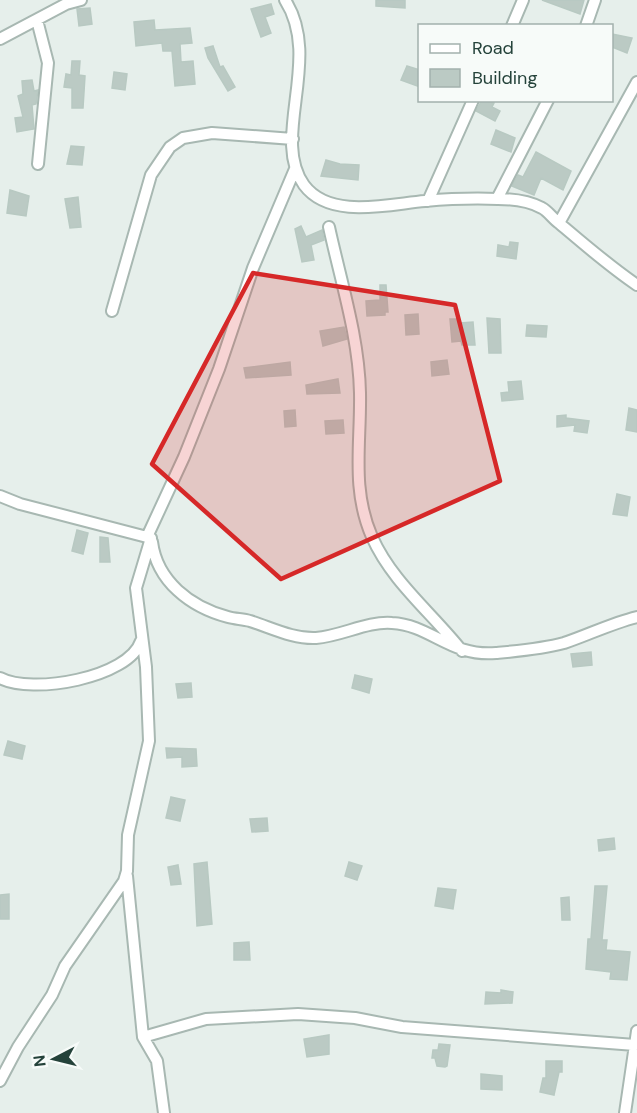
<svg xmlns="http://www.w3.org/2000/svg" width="637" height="1113" viewBox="0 0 637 1113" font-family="'DM Sans',sans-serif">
  <rect width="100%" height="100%" fill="#e6efeb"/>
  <path fill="#bbcac4" stroke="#b8c9c2" stroke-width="1.5" d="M376,0H405V8L376,6Z
    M542,0H584L580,14Z
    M271,4L274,14L265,17L271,33L261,37L251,9Z
    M90,8L92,24L79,26L77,9Z
    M154,20L155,30L190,28L192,43L180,44L181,62L193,61L195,84L175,86L172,51H163L162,43L136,46L134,22Z
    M612,34L632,38L627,53L612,47Z
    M213,46L220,67L223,66L235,87L228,91L208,58L205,48Z
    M72,61H80L79,75L85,76L83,108H72V88L64,87L66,74L71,75Z
    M407,66L420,70V87L401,80Z
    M114,72L127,74L125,90L112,88Z
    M32,80L34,91L38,90L36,104L32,105L34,129L17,132L15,118L23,117L18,96L23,94L22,81Z
    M482,100L494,103L492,107L500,111L495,121L476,111Z
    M496,130L515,138L511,152L491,144Z
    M71,146L84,147L82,165L67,164Z
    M536,152L571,171L563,190L541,178L534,195L512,186L518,175L523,177Z
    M326,160L340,164L359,165L358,180L321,176Z
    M10,190L29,196L26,216L7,213Z
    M78,197L81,227L70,228L65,199Z
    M301,226L306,237L322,230L324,240L311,245L314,260L302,262L295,229Z
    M510,242L518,243L516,259L497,256L498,245L509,247Z
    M380,285H386L388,312H385V315L367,316L366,301L380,300Z
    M418,314L419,334L406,335L405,315Z
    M487,318L500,319L501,353H489Z
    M450,319H458L459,323L473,322L475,345H462L461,341L452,342Z
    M527,325L547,326L546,337L526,336Z
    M344,327L347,339L323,346L320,331Z
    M447,360L449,374L432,376L431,362Z
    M290,362L291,375L246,378L244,368Z
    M338,379L340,393L307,394L306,385Z
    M521,381L523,399L502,401L501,393L509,392L508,382Z
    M629,408L637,410V432L626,430Z
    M295,410L296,426L285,427L284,411Z
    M566,415V418L589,421L587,433L574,431L575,425L557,427V416Z
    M343,420L344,433L326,434L325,421Z
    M617,494L630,497L627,516L613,514Z
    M77,530L88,533L83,554L72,551Z
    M100,537L108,538L110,562H100Z
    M591,652L592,665L573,667L571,654Z
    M355,675L372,679L369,693L352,688Z
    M191,683L192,697L178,698L176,684Z
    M8,741L25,746L22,759L4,755Z
    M166,748L196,749L197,766L182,767V757L167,758Z
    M171,797L185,800L180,821L166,818Z
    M267,818L268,831L252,832L250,819Z
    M614,838L615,849L599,851L598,840Z
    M207,862L212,924L197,926L194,864Z
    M349,862L362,866L357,880L345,876Z
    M178,865L181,884L171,885L168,867Z
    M595,886H607L602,940H607L606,950L630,952L627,980L610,979L611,972L586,969L588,939H591Z
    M438,888L456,890L453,909L435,906Z
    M9,894V919H0V895Z
    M569,897L570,920H562L561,898Z
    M249,942L250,960H234V943Z
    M501,990L513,992L512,1003L485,1004L486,992L501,993Z
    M329,1035V1054L307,1057L304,1039Z
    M439,1044L450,1045L447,1066L445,1067L437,1066L435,1058H432L433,1050H438Z
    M546,1061H562V1072H559L554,1095L540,1092L543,1078H546Z
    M481,1074L502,1076V1090L481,1089Z"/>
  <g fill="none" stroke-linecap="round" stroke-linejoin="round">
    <g stroke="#a8b8b2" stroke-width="14">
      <path id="minor" d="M285,0C323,59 270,138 304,185C330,220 389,204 425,201C448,199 474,198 498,199C512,199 529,201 542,208C548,211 553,219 559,223C585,245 609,266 637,285
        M37,20L48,63L38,164
        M512,26L523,0
        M586,26L595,0
        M0,39L66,4L81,0
        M497,199L548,100
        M428,201L473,100
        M559,223L637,82
        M329,227C341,282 359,338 360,393C361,444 351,489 372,537C392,582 432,613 462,651
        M112,311L151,175L170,147L183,138L212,133L293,139
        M0,496L20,504L147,537
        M152,542C157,581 190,607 228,617C235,619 243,619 250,621C272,628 293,639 316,638C342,636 367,621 392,623C431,625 450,657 496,653C518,651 542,649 564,643C588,635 612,623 637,617
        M0,678C31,695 129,678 141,641
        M127,876L143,1037L157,1061L164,1113
        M143,1037L206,1019L298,1014L355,1018L402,1027L635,1045L625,1113
        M635,1045L637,1031
        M0,1081L18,1047L52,995L65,966L124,881L127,871L128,835L149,741L146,667L136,588L151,538L147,537L184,457L219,369L253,268L295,169"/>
    </g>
    <use href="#minor" stroke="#fff" stroke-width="10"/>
  </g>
  <path fill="#d62828" fill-opacity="0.2" stroke="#d62828" stroke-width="4.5" stroke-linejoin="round" d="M253,273L455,305L500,481L281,579L152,464Z"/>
  <rect x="418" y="24" width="195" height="78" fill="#f7fbf9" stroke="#a3b1ad" stroke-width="1.5"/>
  <rect x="430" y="44" width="30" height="9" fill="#ffffff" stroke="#a3b1ad" stroke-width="1.5"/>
  <text x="472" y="54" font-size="18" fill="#24423a">Road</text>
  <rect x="430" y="69" width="30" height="18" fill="#bbcac4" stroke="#a3b1ad" stroke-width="1.5"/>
  <text x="472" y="84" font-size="18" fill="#24423a">Building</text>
  <g transform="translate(54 1059) rotate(263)" stroke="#f7fbf9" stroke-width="4.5" paint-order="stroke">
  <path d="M0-4.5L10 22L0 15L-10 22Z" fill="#24423a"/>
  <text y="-9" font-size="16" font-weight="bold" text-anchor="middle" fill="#24423a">N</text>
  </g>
</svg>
